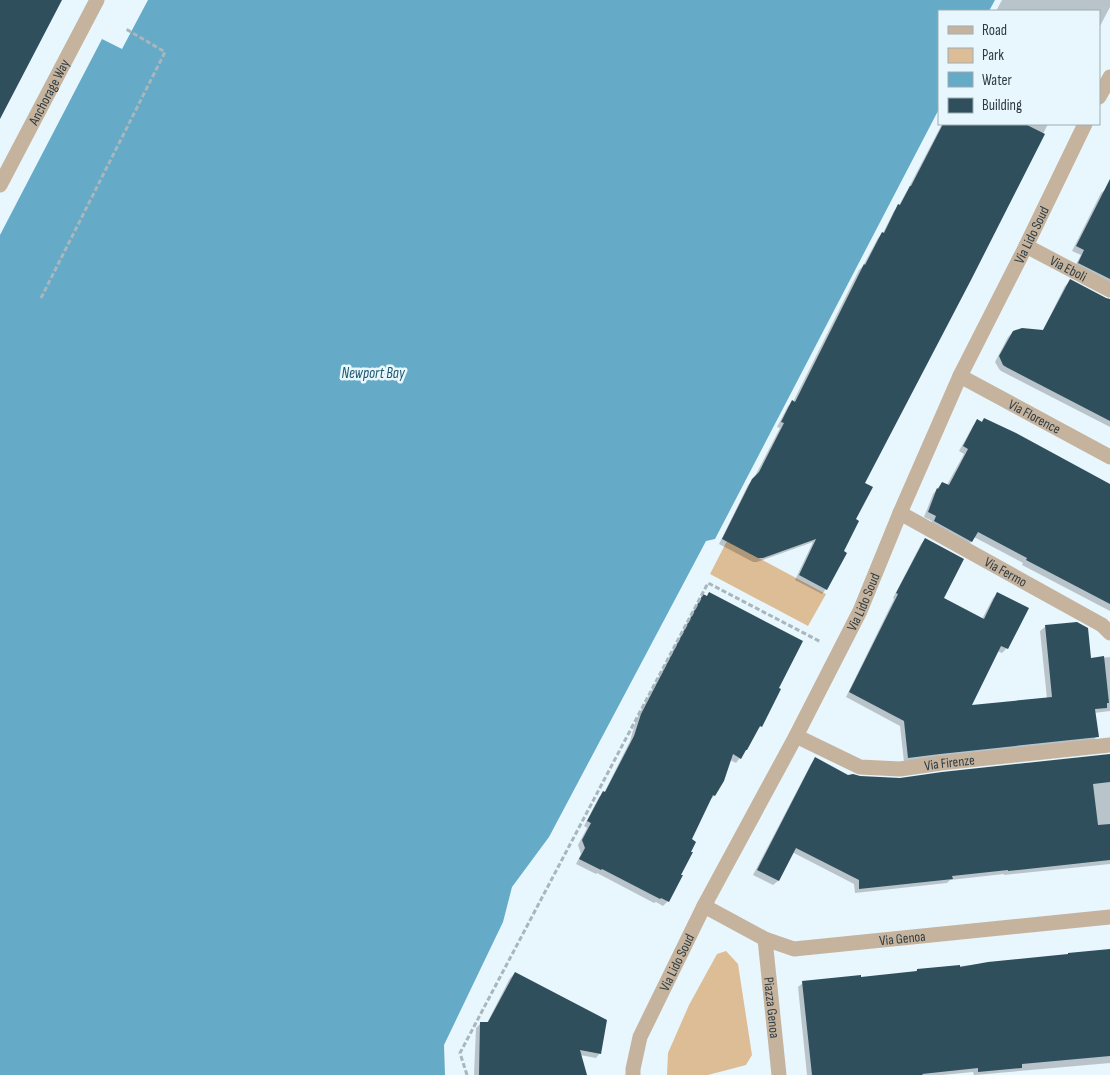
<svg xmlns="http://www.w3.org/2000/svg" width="1110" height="1075" viewBox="0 0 1110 1075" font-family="'Sofia Sans Condensed',sans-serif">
  <rect width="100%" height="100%" fill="#e8f6fd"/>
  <path fill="#ddbd96" d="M727,541L826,594L808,626L710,574Z
    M726,951L738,964L752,1055L746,1065L708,1075H667L668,1053L689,1005L717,954Z"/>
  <path fill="#65aac6" d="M148,0H995L989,11H939V109L715,539L706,541L549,837L512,887L503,922L444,1045L445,1075H0V235L102,39L122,49Z"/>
  <path fill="#0003" d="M1002,0H1110V7L1099,28V11H996Z
    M942,124H1048L970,279L863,483L854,520L826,589L822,594L795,580L813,542L757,562H753L719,544L748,485L754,478L780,428L777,427L788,406L793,402L859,270L863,266L878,238L883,233L894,211L898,207L908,189Z
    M1106,189L1110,191V286L1074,268L1081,255L1072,251L1101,193Z
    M1070,281L1110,300V427L1001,371L999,369L995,362L1008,337L1013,332H1042L1065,286Z
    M984,419L1110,485V611L1022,565L1023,563L974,537L971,542L967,546L930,526L932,521L924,517L933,494L942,483L947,485L964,454L959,451L973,426L977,421L980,423Z
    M925,539L942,598L982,619L993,598L998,594L1007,648L1002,653L997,651L969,706L1047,699L1040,631L1045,627L1077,623L1090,659L1110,657V711L1094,713L1097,736L1093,741L904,762L900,726L846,697L894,599L893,598L921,544Z
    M704,596L761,726L756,731L740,758L736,763L730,760L714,796L709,801L691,840L680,875L681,876L668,901L663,906L656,902L654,903L597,873L596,874L576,864L581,854L578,845L587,828L584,826L599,797L604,793L630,741L636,720L699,600Z
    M1110,756V864L1004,875V874L950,880L947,883L855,893L854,884L792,852L778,881L773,885L753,875L811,764L816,759L847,776L900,780Z
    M1110,950V1063L975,1075H974L973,1072L942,1075H807L798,987L803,983L860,978L915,972L917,970L1068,956Z
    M515,973L600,1053L596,1058L580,1055L586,1075H474L476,1028L481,1023H487L510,978Z"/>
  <path fill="#304f5c" d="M0,0H62L0,119Z
    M943,124H1025L1045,134L971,280L865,483L873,487L856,519L859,521L844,551L847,553L827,590L799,575L816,539L763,558H758L722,539L752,479L759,472L784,423L781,422L792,400L795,402L864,264L865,265L882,232L884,233L898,204L900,205L910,186H911Z
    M1110,179V279L1078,263L1084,250L1076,246Z
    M1070,279L1106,298L1110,299V421L1006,367L1003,365L999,356L1013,331L1022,328L1043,330Z
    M984,418L1016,433L1110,484V604L1026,560L1027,558L978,532L972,542L934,521L936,516L928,512L937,488L938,489L942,482L949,485L968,449L963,446L977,419L982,422Z
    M925,538L964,559L944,598L984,619L997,592L1029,608L1008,649L1001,646L972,705L1052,697L1045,625L1077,622L1088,628L1091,658L1104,656L1109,703H1107V708L1095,709L1099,737L940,754L908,758L904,721L849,692L898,594L896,593Z
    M709,592L803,641L779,688L781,689L762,727L760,726L747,750H746L741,759L733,754L724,781L715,796L713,795L692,839L696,842L691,852H693L681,875H683L669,902L661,898L660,899L602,869L601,870L579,859L585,848L582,840L591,823L587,821L603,791L605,792L634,736L641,714L703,594L707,596Z
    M1110,754V782L1093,784L1098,825L1110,824V860L1008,871V870L952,876L953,879L859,889V880L796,848L779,881L757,870L815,757L848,775L853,774L860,776L900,778L942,772Z
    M1110,949V1056L1022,1064V1068L978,1072V1068L922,1074L923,1075H812L802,981L861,975V977L917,971V969L960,965V967L988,962L1068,954V953Z
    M515,972L607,1020L601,1054L580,1050L587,1075H479L480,1022H488Z"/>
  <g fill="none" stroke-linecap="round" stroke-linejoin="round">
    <path stroke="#a8b6bd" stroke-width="3" stroke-dasharray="5 2.5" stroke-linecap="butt" d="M41,298L165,52L126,29
      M467,1075L460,1053L708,583L821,642"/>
    <g stroke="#c5b39e" stroke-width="15">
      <path id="s1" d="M0,185L97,0"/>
      <path id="s2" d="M1026,246L1110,290"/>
      <path id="s3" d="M960,376L1110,457"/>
      <path id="s4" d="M900,513L1102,625L1110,633"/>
      <path id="s5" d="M796,736L860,767L900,769L941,763L1110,745"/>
      <path id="s6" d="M765,939L779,1075"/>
    </g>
    <g stroke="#c5b39e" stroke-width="15">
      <path d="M1099,97L1110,77"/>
      <path id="s7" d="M704,906L765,939L794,949L1110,917"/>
      <path id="s8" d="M633,1075V1069L640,1037L704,906L796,736L860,611L900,513L960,376L1026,246L1085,124"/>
    </g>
  </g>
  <g text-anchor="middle" stroke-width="5" stroke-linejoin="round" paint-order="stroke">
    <g font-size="14" fill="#2e3c42" stroke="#e8f6fd">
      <text dy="5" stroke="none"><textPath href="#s1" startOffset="105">Anchorage Way</textPath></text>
      <text dy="5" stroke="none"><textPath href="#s8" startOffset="932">Via Lido Soud</textPath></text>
      <text dy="5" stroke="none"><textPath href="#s2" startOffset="48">Via Eboli</textPath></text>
      <text dy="5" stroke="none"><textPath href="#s3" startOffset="85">Via Florence</textPath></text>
      <text dy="5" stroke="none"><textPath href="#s4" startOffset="121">Via Fermo</textPath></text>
      <text dy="5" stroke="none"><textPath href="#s8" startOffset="528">Via Lido Soud</textPath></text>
      <text dy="5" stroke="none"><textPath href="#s5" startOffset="161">Via Firenze</textPath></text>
      <text dy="5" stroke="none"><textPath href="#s7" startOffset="209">Via Genoa</textPath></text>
      <text dy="5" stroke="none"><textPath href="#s8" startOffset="122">Via Lido Soud</textPath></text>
      <text dy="5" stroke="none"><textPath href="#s6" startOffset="69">Piazza Genoa</textPath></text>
    </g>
    <g font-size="15" font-style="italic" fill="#1e566a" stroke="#e8f6fd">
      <text x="373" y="378">Newport Bay</text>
    </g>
  </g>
  <rect x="938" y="10" width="162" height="115" fill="#e8f6fd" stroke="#9eacb2"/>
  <rect x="948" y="26" width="25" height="8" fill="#c5b39e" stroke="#9eacb2"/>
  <text x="982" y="35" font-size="15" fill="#2e3c42">Road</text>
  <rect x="948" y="48" width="25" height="15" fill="#ddbd96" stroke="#9eacb2"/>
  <text x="982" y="60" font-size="15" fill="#2e3c42">Park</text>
  <rect x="948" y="72" width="25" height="15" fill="#65aac6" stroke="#9eacb2"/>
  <text x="982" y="85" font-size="15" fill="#2e3c42">Water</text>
  <rect x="948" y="98" width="25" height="15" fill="#304f5c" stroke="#9eacb2"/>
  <text x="982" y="110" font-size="15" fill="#2e3c42">Building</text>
</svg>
